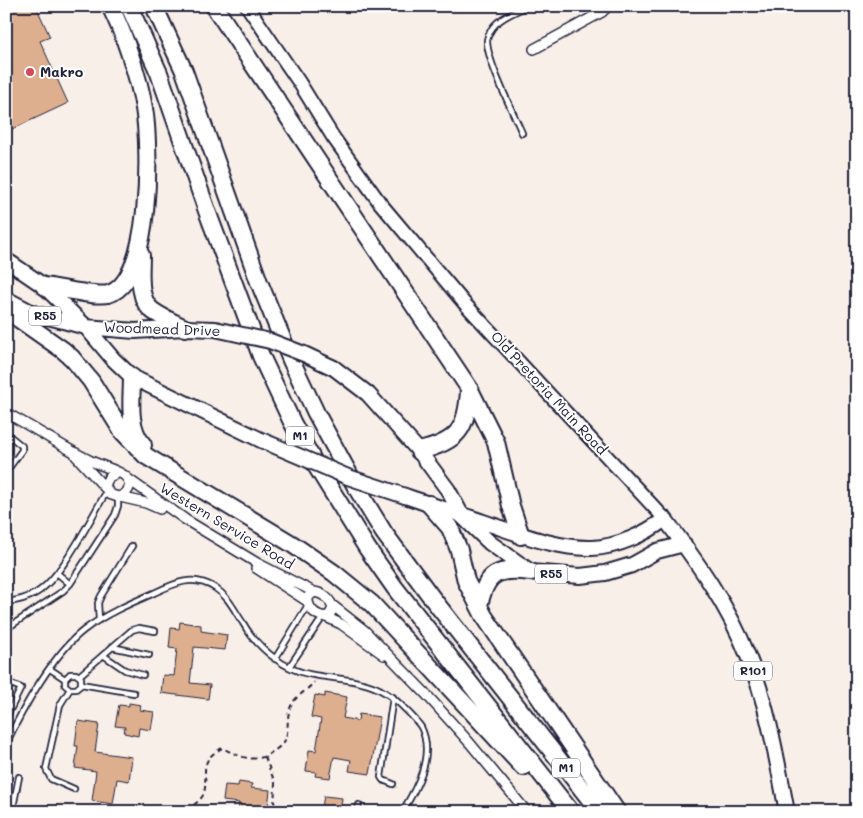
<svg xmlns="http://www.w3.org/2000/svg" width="863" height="818" viewBox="0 0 863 818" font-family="Mali,sans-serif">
  <rect width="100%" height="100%" fill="#f8efe9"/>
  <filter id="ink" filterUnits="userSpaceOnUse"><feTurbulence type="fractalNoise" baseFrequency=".02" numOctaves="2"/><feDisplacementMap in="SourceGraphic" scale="10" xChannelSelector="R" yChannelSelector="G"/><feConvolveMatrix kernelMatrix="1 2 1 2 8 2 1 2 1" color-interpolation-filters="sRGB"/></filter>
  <g filter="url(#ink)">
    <path fill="#deaf8f" stroke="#22223b" d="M6,6H36L50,37L40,41L68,103L6,132Z
      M180,622L201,625V631L227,635L225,650L194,647L190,683L210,685L208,699L161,693L163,675L174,676L177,649L169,648L171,628L179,629Z
      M325,693L347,697L343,718L358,721L359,714L380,717L370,774L349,771L351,760L334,757L330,778L315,776L316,772L306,771L309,750L316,751L321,719L311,717L315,695L325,697Z
      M129,703L141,705L140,710L154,712L151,730L139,728L138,736L124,733L125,727L115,726L119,705L129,706Z
      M78,721L99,724L95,752L132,757L129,781L117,779L113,804L92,801L96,771L75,768L78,746H75Z
      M239,782L252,784L251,788L270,790L268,807L257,806L256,812H238L239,803L223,801L225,785L238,786Z
      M324,796L342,798L340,812H321Z"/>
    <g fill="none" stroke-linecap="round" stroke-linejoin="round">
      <g stroke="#22223b" stroke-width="8">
        <path id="service" d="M522,133C513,112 487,61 487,41C487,37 489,34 491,30C498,18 514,13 526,6
          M6,387H7
          M6,433L22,446V450L9,468
          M57,573L70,584
          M6,602C16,601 28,598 36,593C62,578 91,517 107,491
          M99,620L98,603L101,596L132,546
          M6,629L63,591L70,584L115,515L118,506V497
          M112,647L149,655
          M103,655L125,670L143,675
          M275,659L308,605
          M289,667L323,617
          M50,669L65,679
          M79,676L132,630L139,628L155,631
          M6,682L21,688L6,718
          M81,684L134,693
          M70,689L65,685V679L70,674H76L81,678V685L76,689H70L60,705L46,769L51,779L74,789
          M6,744C23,708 53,654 84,630C105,614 131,603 154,593C175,583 193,574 215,588C229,597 234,610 243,623C253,641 271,658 289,667C312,679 338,676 362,683C380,687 393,696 406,710C411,715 417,721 421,727C435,755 417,788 402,812
          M393,784L383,780L381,777L393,697
          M12,812L19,777
          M357,812L359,805"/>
      </g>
      <g stroke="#22223b" stroke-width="12">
        <path id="minor" d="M534,49L602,12L608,6
          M6,413C35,428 62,447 91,461C99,465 121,471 126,477C134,485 127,495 118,497L109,494L105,485L109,477L118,473
          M76,456L106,489
          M128,479L186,520L257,563L314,592
          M120,497L146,503L160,509
          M256,568L307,601
          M314,592C323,593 330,599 333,608L329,616C317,618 307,609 308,597Z
          M332,605L364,630L425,693L469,742L527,812
          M326,617L341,624L384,655"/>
      </g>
      <g stroke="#22223b" stroke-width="16">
        <path id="secondary" d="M247,6L299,82L333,137L380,203L465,304L665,519"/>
      </g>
      <g stroke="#22223b" stroke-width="18">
        <path id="primary" d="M6,260L44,286L86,327L113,359L132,377L261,440
          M6,299L33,313L86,327L135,331L185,328L215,329
          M334,368L368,394L419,451L448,490L462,516L490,543L531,572L580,576L605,573L632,565L657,551L684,544
          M405,496C434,506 463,515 492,525C522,535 559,549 592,548C618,547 645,534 665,519C697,562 728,605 748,656C768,705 777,760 787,812"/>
      </g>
      <g stroke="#22223b" stroke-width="20">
        <path id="motorway" d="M129,6L159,73L207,211L261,356L292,422L315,464L367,548L395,588L571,812
          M154,6L184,71L259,282L291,360L316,413L356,487L384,533L435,602L600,812
          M214,6L469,388L496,442L511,506L521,536
          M141,255C141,272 137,300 153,311C163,318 174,323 185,328
          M44,286C59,288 95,297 108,294C153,282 150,144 144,108C139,78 124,33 110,6
          M6,310L63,350L72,358L91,381L122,431L146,456L292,544L334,573L372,604L523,767
          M132,377C132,400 127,426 143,445
          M419,451C458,442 467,429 469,390
          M429,504L450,528L459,550L466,581L484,616L617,812
          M479,605C487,572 497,568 531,572"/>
      </g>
      <path stroke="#22223b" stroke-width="2" stroke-dasharray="5 4" stroke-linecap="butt" d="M265,757L275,783L274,812
        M112,812C126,806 142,806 156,812
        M190,812V808C195,804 202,799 204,793C209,774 196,762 222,748C239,756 255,765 272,752C277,749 284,744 286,738C289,727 286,714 292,704C296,696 308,690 314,682"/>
      <use href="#service" stroke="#fff" stroke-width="4.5"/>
      <use href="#minor" stroke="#fff" stroke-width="9"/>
      <use href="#secondary" stroke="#fff" stroke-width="12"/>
      <use href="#primary" stroke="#fff" stroke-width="14"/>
      <use href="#motorway" stroke="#fff" stroke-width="16"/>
      <g stroke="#22223b" stroke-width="18" stroke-linecap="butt">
        <path id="primary-bridge" d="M215,329L270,341L304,354L334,368
          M261,440L348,477L405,496"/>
      </g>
      <use href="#primary-bridge" stroke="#fff" stroke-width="14"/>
    </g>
  </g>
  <circle fill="#d1495b" stroke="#fff" stroke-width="2" cx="30" cy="72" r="5"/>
  <g text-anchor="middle" stroke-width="4" stroke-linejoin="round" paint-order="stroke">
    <g fill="#fff" stroke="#646476" stroke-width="1">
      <rect x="29" y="306.5" width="32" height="19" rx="4"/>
      <rect x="286" y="426.5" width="28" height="19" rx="4"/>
      <rect x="535" y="564.5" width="32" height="19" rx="4"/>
      <rect x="734" y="661.5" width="38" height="19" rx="4"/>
      <rect x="552" y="758.5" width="28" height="19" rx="4"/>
    </g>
    <g font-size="12" font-weight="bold" fill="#22223b">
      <text x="45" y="320">R55</text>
      <text x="300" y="440">M1</text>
      <text x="551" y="578">R55</text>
      <text x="753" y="675">R101</text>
      <text x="566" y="772">M1</text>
    </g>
    <g font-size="14" font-weight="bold" fill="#22223b" stroke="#fff" text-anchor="start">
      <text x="40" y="77">Makro</text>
    </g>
    <g font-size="14" fill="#22223b" stroke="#fff">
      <text transform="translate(162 329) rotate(2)" y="5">Woodmead Drive</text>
      <text transform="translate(549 393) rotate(47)" y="5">Old Pretoria Main Road</text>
      <text transform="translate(227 526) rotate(31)" y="5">Western Service Road</text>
    </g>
  </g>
  <rect width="863" height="818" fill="none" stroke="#fff" stroke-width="25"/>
  <rect x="12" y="12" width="838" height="793" fill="none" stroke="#22223b" stroke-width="2" filter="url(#ink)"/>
</svg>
